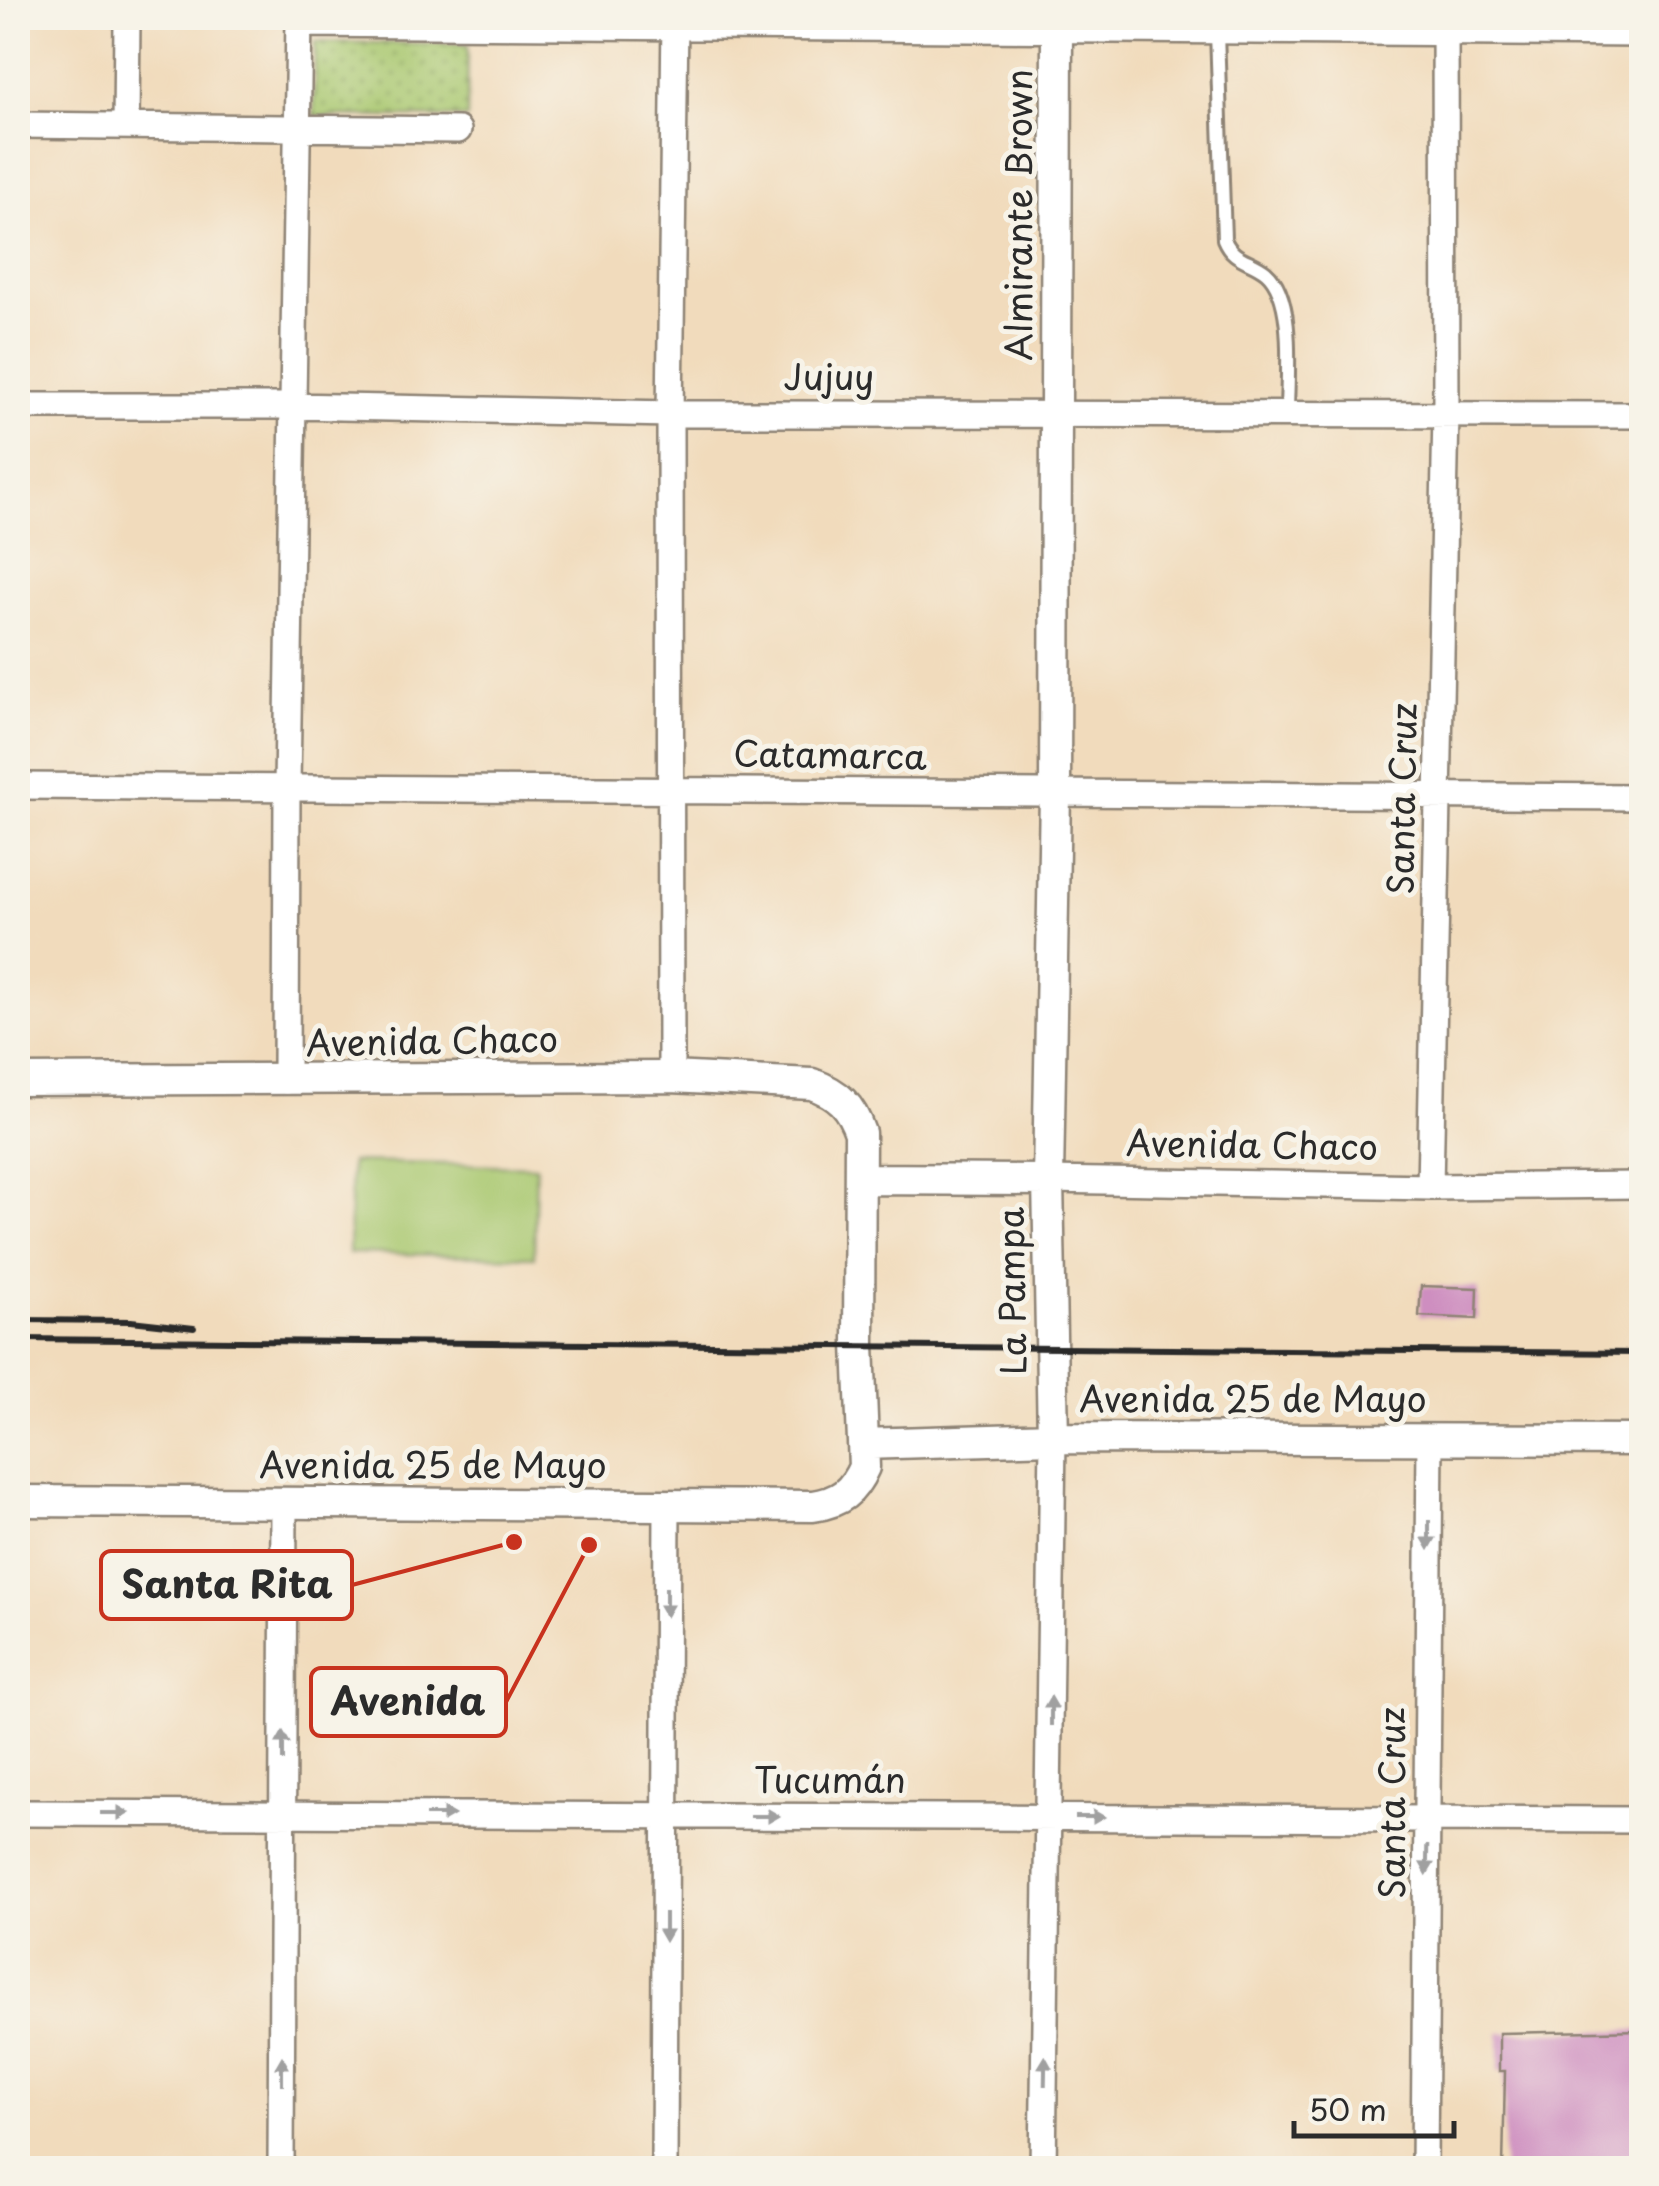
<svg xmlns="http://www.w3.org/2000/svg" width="1659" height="2186" viewBox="0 0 1659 2186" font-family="'Playpen Sans',sans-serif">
  <defs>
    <pattern id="park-dots" width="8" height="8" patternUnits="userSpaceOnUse" patternTransform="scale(2.5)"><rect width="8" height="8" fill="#a9c870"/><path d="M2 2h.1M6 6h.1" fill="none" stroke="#8aa35c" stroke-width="1.8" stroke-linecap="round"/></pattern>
  </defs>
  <rect width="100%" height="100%" fill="#f7f3e8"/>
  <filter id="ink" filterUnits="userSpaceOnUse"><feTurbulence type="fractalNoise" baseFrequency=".01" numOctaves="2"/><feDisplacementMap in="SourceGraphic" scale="20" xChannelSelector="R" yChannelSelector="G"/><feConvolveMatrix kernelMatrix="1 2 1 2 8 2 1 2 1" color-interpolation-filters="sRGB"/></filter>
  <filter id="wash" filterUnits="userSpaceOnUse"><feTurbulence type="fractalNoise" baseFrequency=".0048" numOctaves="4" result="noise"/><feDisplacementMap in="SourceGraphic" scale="40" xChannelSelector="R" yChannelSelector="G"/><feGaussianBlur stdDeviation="2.25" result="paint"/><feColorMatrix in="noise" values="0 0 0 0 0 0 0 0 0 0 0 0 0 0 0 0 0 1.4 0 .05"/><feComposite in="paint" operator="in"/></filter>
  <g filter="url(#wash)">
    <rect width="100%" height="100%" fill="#f1dbbc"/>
    <path fill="url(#park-dots)" stroke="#6a7a4e" stroke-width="2.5" d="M315,42L468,44L467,118L314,116Z"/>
    <path fill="#a9c870" stroke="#6a7a4e" stroke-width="2.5" d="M351,1162L536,1166L534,1257L349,1253Z"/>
    <g id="blocks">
      <path fill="#ce8ec0" d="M1421,1286L1478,1288L1477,1319L1419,1316Z
        M1642,2030V2168H1503L1505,2071H1499V2033Z"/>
    </g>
  </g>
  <g filter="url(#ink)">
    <use href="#blocks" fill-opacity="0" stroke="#8e8374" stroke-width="2.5"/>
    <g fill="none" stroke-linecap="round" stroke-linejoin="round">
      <g stroke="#8e8374" stroke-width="18">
        <path id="service" d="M1217,32L1224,239C1233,261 1250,259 1266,272C1296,298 1287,376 1287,413"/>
      </g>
      <g stroke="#8e8374" stroke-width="30">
        <path id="minor" d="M299,24L1642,34
          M18,125L458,130
          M126,126L127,18
          M18,406H292L670,414L1642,415
          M18,786L1642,797
          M671,1077L670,414L675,18
          M286,1081L287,786L299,18
          M1048,1180L1430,1187L1642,1185
          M1430,1187L1446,413L1445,18
          M18,1813L1642,1820
          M281,2168L284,1502
          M664,2168L667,1504
          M1043,2168L1053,1438
          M1424,2168L1430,1438"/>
      </g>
      <g stroke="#8e8374" stroke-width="35">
        <path id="tertiary" d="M18,1080L671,1077L812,1084C838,1093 851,1106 860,1133L859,1344L864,1467C853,1492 840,1502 813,1506L18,1501
          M861,1179L1048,1180
          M1053,1438L1048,1180L1055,793L1057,18
          M864,1444L1053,1438L1642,1440"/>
      </g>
      <use href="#service" stroke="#fff" stroke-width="12"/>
      <use href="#minor" stroke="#fff" stroke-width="25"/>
      <use href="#tertiary" stroke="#fff" stroke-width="30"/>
      <path stroke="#2b2b2b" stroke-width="6" d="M18,1320L131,1321L194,1328
        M18,1339L1642,1353"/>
    </g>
    <defs><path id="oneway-solid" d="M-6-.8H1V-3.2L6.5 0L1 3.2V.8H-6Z" transform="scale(2.5)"/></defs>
    <g fill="#a0a0a0">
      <use href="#oneway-solid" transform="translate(1429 1535) rotate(90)"/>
      <use href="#oneway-solid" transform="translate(666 1602) rotate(90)"/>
      <use href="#oneway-solid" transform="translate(1051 1711) rotate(-90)"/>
      <use href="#oneway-solid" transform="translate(283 1746) rotate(-90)"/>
      <use href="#oneway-solid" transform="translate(115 1813)"/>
      <use href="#oneway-solid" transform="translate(440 1815)"/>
      <use href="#oneway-solid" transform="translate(765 1816)"/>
      <use href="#oneway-solid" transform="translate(1090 1817)"/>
      <use href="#oneway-solid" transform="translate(1427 1860) rotate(91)"/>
      <use href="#oneway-solid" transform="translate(665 1927) rotate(90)"/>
      <use href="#oneway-solid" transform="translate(282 2071) rotate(-90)"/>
      <use href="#oneway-solid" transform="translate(1045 2071) rotate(-89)"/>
    </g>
  </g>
  <g text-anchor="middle" stroke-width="10" stroke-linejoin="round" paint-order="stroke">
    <g font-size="35" fill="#2b2b2b" stroke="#f7f3e8">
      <text transform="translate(1020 215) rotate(-90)" y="12">Almirante Brown</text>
      <text x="829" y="390">Jujuy</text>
      <text transform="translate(830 756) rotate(1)" y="12">Catamarca</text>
      <text transform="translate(1403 799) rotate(-89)" y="12">Santa Cruz</text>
      <text transform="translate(432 1042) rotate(-1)" y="12">Avenida Chaco</text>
      <text transform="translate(1252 1146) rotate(1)" y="12">Avenida Chaco</text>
      <text transform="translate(1013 1291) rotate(-91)" y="12">La Pampa</text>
      <text x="1253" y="1412">Avenida 25 de Mayo</text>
      <text x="433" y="1478">Avenida 25 de Mayo</text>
      <text x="830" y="1793">Tucumán</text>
      <text transform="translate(1393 1803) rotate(-90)" y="12">Santa Cruz</text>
    </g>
  </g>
  <path fill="none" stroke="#c8321e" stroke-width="4" d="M514 1542L352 1585M589 1545L506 1702"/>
  <g fill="#c8321e" stroke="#f7f3e8" stroke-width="4">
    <circle cx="514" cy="1542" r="10"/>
    <circle cx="589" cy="1545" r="10"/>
  </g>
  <g fill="#f7f3e8" stroke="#c8321e" stroke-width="4">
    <rect x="101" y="1551" width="251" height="68" rx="10"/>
    <rect x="311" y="1668" width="195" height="68" rx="10"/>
  </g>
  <g font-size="38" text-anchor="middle" font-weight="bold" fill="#2b2b2b">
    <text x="227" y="1598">Santa Rita</text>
    <text x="408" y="1715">Avenida</text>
  </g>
  <rect width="1659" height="2186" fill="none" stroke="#f7f3e8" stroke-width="60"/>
  <path d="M1294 2121v15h160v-15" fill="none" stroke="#2b2b2b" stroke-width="5"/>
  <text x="1309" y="2121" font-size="30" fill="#2b2b2b" stroke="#f7f3e8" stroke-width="8" paint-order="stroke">50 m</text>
</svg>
